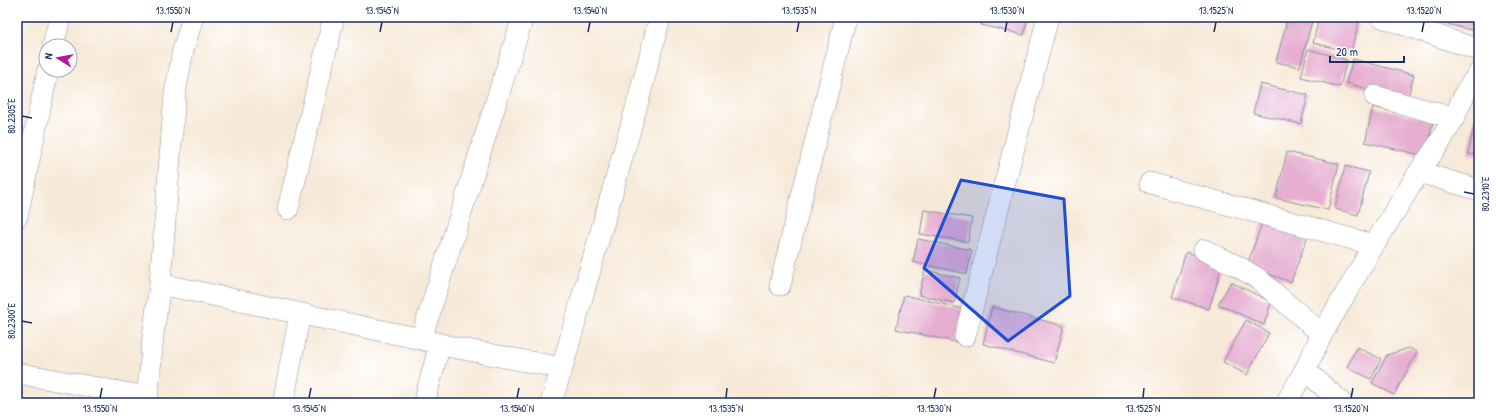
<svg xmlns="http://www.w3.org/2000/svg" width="1496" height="420" viewBox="0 0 1496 420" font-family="'Patrick Hand',sans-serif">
  <rect width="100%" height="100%" fill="#fff"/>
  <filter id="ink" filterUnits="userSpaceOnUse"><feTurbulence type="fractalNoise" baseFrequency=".025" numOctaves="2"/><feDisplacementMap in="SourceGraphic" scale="8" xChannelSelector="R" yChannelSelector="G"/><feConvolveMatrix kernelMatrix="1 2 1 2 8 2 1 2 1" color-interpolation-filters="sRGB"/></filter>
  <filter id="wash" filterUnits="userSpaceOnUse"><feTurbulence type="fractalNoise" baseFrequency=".012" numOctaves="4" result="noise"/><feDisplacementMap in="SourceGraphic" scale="16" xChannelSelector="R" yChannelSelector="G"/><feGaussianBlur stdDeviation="0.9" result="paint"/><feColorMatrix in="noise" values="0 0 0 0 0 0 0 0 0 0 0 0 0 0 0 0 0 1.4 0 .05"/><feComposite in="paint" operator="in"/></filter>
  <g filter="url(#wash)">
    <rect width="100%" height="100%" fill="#f7e9d7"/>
    <g id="blocks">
      <path fill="#e6afd2" d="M983,17H1028L1024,35L981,25Z
        M1288,17H1313L1300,67L1276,62Z
        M1319,17H1360L1351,52L1313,43Z
        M1423,17H1479V32L1423,18Z
        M1308,49L1347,60L1340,87L1301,77Z
        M1353,59L1414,75L1407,100L1346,83Z
        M1260,84L1308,95L1301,124L1253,113Z
        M1373,107L1433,121L1426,156L1365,142Z
        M1474,124L1479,125V156L1468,154Z
        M1287,152L1339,164L1328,210L1276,198Z
        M1345,166L1369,172L1358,215L1335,209Z
        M924,210L972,218L968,242L920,234Z
        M1263,220L1308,235L1291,282L1247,266Z
        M918,239L972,250L967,274L913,262Z
        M1186,252L1223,263L1209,309L1172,297Z
        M925,270L960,278L954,303L919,295Z
        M1231,282L1271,302L1264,325L1218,304Z
        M904,295L963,309L956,342L896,329Z
        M992,307L1064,326L1054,363L983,344Z
        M1246,320L1269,333L1247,375L1223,362Z
        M1357,347L1381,359L1371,379L1347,367Z
        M1409,348L1417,352L1394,395L1372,383L1387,355Z"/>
    </g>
  </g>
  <g filter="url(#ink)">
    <use href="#blocks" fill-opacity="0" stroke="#898c9a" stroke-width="1"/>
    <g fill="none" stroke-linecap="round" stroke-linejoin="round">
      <g stroke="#898c9a" stroke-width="22">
        <path id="minor" d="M523,17L421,339L452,347L562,368L637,105L660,17
          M1382,17L1479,50
          M53,46L60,17
          M1375,96L1454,118
          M1419,172L1479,190
          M1150,183L1374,245
          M288,209L334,17
          M17,217L48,70
          M1204,250L1239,267L1257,278L1322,334
          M160,284L421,339
          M780,285L846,17
          M965,336L1048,17
          M1305,370L1342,403
          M17,373L147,397
          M147,403L153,336L160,284L175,94L183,50L193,17
          M283,403L300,314
          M424,403L440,344
          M551,403L562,368
          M1286,403L1305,370L1322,334L1374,245L1419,172L1440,142L1454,118L1466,91L1479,73"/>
      </g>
      <use href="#minor" stroke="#fff" stroke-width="21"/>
    </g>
  </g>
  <path fill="#1d4ed8" fill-opacity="0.2" stroke="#1d4ed8" stroke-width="3" stroke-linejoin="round" d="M961,180L1064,199L1070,296L1008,341L924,268Z"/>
  <path fill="none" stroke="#1b2f5e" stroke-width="1.5" d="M171,32L173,22M380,32L382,22M588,32L590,22M797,32L799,22M1005,32L1007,22M1214,32L1216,22M1422,32L1424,22M22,116L32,118M1464,192L1474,194M22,321L32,323M100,398L102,388M309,398L311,388M517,398L519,388M726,398L727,388M934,398L936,388M1143,398L1144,388M1351,398L1353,388"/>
  <rect width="1496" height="420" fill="none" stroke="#fff" stroke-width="44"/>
  <g transform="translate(58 58) rotate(281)"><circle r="19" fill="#ffffff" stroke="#a4acbf"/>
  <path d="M0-3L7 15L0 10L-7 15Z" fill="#b5179e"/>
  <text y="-6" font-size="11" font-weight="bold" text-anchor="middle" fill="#1b2f5e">N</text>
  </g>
  <path d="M1330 56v6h74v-6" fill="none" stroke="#1b2f5e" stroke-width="2"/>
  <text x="1336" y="56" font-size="12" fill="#1b2f5e" stroke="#ffffff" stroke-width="3" paint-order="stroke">20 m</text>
  <rect x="22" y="22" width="1452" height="376" fill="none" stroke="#1b2f5e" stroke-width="1.5"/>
  <g font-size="10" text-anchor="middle" fill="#1b2f5e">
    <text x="173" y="14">13.1550°N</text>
    <text x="382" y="14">13.1545°N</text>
    <text x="590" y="14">13.1540°N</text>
    <text x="799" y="14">13.1535°N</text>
    <text x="1007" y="14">13.1530°N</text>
    <text x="1216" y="14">13.1525°N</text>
    <text x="1424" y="14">13.1520°N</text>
    <text transform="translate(11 116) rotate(-90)" y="4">80.2305°E</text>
    <text transform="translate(1485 194) rotate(-90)" y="4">80.2310°E</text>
    <text transform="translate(11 321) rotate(-90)" y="4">80.2300°E</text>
    <text x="100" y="412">13.1550°N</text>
    <text x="309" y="412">13.1545°N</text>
    <text x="517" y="412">13.1540°N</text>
    <text x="726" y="412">13.1535°N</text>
    <text x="934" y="412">13.1530°N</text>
    <text x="1143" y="412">13.1525°N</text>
    <text x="1351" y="412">13.1520°N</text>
  </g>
</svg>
